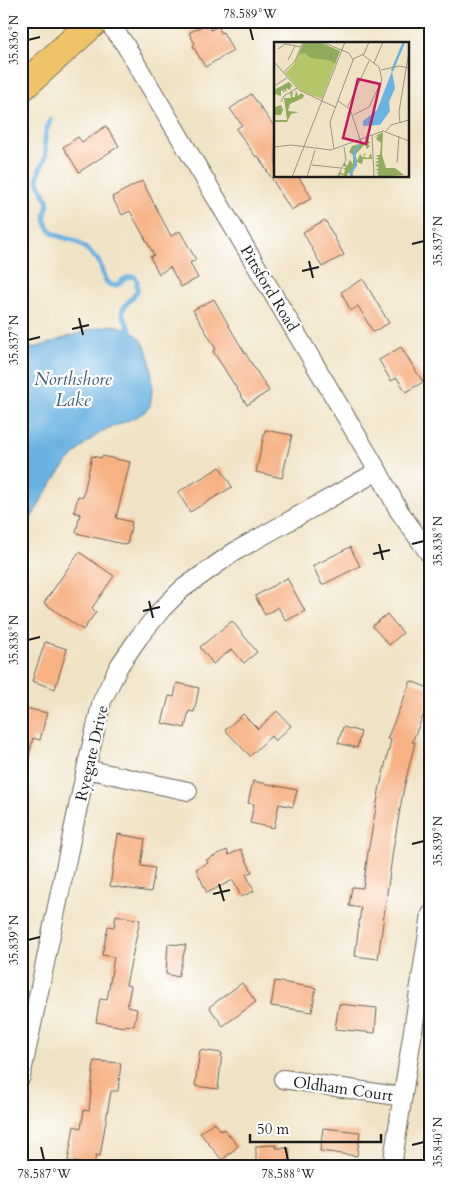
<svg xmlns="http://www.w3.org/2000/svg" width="452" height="1187" viewBox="0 0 452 1187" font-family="Cardo,serif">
  <rect width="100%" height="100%" fill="#fff"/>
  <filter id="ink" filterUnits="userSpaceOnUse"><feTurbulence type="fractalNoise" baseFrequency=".02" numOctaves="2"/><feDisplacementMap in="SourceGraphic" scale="10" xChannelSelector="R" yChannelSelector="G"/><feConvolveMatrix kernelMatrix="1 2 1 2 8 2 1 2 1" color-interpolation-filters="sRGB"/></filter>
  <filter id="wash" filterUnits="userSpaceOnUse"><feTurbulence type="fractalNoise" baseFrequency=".0096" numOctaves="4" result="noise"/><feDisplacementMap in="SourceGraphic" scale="20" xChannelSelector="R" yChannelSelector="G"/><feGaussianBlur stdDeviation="1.12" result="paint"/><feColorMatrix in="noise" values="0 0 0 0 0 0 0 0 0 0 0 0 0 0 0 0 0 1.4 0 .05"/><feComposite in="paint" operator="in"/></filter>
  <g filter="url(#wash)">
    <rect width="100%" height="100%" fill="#f0e3c5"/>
    <path fill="#6ab2e1" stroke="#43677e" d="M113,325C122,327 130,329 137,335C152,348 154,382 151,400C151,402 150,406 149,407C144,416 119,424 109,428C105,430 100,433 96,436C64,458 37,504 21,540V349C38,349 51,342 67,337C82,332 97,327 113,325Z"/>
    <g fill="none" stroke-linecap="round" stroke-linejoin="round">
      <path stroke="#6ab2e1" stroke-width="5" d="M50,120C48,126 45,133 45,139C44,145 47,152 45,158C43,165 37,171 38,179C39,188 47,195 48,204C48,207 46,209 46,211C43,220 46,226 52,232C58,237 65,238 73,240C81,243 91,253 97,259C104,266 101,281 111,285C121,288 121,275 135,277L137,281V292C121,312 117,306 131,331L127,333"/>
    </g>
    <g id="blocks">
      <path fill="#f7b183" d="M207,23L211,30L218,26L221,33L223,32L233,51L205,67L193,46L195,44L189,33Z
        M251,94L276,129V176H298L312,198L291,210L258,156L256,157L236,129L242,125L230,109Z
        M106,126L119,146L79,172L63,147L78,137L82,142Z
        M142,181L171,236L180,231L196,260L190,263L198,278L181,287L170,267L159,274L150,257L154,255L130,211L122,215L112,197Z
        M325,220L344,255L322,267L303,232Z
        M363,279L389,323L373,332L358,306L351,311L341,292Z
        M214,299L234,335L269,391L247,405L213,351L216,349L193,310Z
        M401,347L423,382L406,392L397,378L391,381L379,360Z
        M265,430L292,435L282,478L256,472Z
        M92,456L101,458L102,456L130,462L116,518L132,522L127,545L76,533L80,514L74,512L78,496L83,497Z
        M220,467L232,487L190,512L178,492Z
        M350,547L360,566L322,585L313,566Z
        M79,552L114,576L92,608L96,612L83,630L44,603Z
        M287,578L305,611L286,621L278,607L265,615L255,596Z
        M387,614L403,633L389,645L372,626Z
        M232,621L257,652L244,663L232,649L213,664L200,647Z
        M45,642L67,649L55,689L32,681Z
        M411,681L431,689V697L412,742H415L403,792L393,850L378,959L355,956L361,908L349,906L352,887L363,888L368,852L379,791L391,740L387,739Z
        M177,683L199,688L194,712L189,711L185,728L162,723L169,696L174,697Z
        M21,707L47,713L40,740L33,738L27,764L21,763Z
        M277,711L291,726L275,741L271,736L250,756L225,730L243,714L258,729Z
        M343,727L361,732L357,748L338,743Z
        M253,781L297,790L293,807L279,804L274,828L250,823L254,804L248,803Z
        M118,834L145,839L141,866L155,868L151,892L110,886Z
        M241,849L252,872L246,874L254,891L241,897L233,880L207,893L196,869L208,863L206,860L227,850L229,855Z
        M116,915L140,920L126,985L131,986L127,1007L137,1009L134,1026L125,1025L124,1027L96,1022L100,999L107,1000L114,957L102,955L108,926L114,927Z
        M168,944L186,945L178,977L166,974Z
        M275,981L316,988L312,1012L271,1006Z
        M242,983L256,1002L223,1026L209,1007Z
        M339,1004L377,1008L375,1033L335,1029Z
        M200,1050L222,1053L218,1089L195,1086Z
        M94,1061L121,1063L118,1091H111L100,1156L96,1155L94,1165L68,1161L74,1126L81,1128L84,1110L89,1111Z
        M214,1122L221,1131L224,1129L238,1146L222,1160L200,1133Z
        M323,1128L360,1132L357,1156L320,1151Z
        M276,1145V1148H289L290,1166H256V1146Z"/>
    </g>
  </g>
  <g filter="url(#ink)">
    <use href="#blocks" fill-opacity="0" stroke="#666257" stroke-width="1"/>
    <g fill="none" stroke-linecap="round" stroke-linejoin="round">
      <g stroke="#666257" stroke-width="20">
        <path id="street" d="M107,21L124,43L378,471L399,511L431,556
          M86,769L188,791
          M21,1077L86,769L102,701L119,666L139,637L162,609L182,589L234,552L378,471
          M283,1079L403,1097
          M392,1166L431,914"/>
      </g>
      <g stroke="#666257" stroke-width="30">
        <path id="primary" d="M21,88L95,21"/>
      </g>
      <use href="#street" stroke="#fff" stroke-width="18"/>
      <use href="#primary" stroke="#efc469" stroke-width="28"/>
    </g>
  </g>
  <path fill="none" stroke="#1c1c1c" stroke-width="2" d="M250,28L253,40M28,40L40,37M412,244L424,241M309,261L313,278M302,271L319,267M79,318L83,335M72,329L89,325M28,340L40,337M379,544L383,560M412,544L424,541M373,554L390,550M149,601L153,618M143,611L160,607M28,640L40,637M412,844L424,841M219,884L224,901M213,894L230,890M28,940L40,937M412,1145L424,1142M41,1147L44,1160M285,1147L288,1160"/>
  <g text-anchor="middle" stroke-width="4.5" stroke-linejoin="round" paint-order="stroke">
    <g font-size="16" fill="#1c1c1c" stroke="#fff">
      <text transform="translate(270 288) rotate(59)" y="6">Pittsford Road</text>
      <text transform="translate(91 753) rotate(-77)" y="6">Ryegate Drive</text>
      <text transform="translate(343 1088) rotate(8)" y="6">Oldham Court</text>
    </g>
    <g font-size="18" font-style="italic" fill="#3f6075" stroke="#fff">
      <text x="73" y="385">Northshore<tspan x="73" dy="21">Lake</tspan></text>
    </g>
  </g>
  <g transform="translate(274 42)">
    <rect width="135" height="135" fill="#f0e3c5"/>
    <path d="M30,0H45L66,9L48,57L27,49L11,31L20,22Z" fill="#b5c668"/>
    <path d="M30,0H45L66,9L61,22L55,18L36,16L32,11L25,12ZM15,40L20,46L17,44L16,48L12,46L13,50L9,47L11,51L7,48V54L1,52V65L7,63L9,68L7,73H0V48ZM22,48L24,54L27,51L30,53L29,56L16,62L14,69L25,70L17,72L13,80H1L0,89V78H13L10,56H17L16,51L19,50L18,55H21ZM109,90L108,113L112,126H121L130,133L104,135V131L101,132L105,129L101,128L105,126L101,123L106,121H101L105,118L101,116H105L102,113H106L107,101L102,97L104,94L100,95ZM96,95L94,99L97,100L94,102L96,104L93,107L91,102L81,113L83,119L86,112L89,116L90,112L92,111L90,115L94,116L97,111L98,117H89L88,122L83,120L77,135L75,130L72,135L67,132L64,135L66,130L70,132L71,127H68L73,125L69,124L71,121L73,124L76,118L79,122V113L75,110L78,104L90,101Z" fill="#90ab5c"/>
    <path d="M118,29L121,46L115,60L116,69L106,83L89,84V79L103,68Z" fill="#6ab2e1"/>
    <path fill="none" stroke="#6ab2e1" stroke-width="2.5" d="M118,29L130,0M78,135L77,130L82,123L80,109L85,103"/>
    <path fill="none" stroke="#9b9381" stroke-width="1" d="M48,0L75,11L79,18L56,80L60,107M4,7L11,2L27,5M79,17L90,12L95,0M14,18L21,4M0,20L25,48L61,65M100,21L109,0M107,28L125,24L135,26M9,31L21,19L29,0M0,44L13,36M64,59L76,67L87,100M7,60L10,54L23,46M74,64L95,19M79,73L95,65L108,38L105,25L89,13M126,81L125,70L135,9M112,89L117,83L135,78M98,93L100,135M0,105L17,103L57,108L109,89L135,99M123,121L125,94M38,123L67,126M18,135L71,0M33,135L41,108M63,135L72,118L70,105"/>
    <path fill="#c2185b" fill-opacity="0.15" stroke="#c2185b" stroke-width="2.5" d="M84,37L106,42L92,102L69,96Z"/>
    <rect width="135" height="135" fill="none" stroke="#1c1c1c" stroke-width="2.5"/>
  </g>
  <rect width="452" height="1187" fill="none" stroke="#fff" stroke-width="55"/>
  <path d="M250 1134v8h131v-8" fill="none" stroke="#1c1c1c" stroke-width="2.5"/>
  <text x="257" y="1134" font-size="15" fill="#1c1c1c" stroke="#ffffff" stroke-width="4" paint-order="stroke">50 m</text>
  <rect x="28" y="28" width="396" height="1132" fill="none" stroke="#1c1c1c" stroke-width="2"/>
  <g font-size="12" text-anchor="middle" fill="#1c1c1c">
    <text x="250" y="18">78.589°W</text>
    <text transform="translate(14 40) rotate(-90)" y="4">35.836°N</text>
    <text transform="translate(438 241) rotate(-90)" y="4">35.837°N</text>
    <text transform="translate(14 340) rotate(-90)" y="4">35.837°N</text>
    <text transform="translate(438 541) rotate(-90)" y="4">35.838°N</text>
    <text transform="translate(14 640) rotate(-90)" y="4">35.838°N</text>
    <text transform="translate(438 841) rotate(-90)" y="4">35.839°N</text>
    <text transform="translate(14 940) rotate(-90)" y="4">35.839°N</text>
    <text transform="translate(438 1142) rotate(-90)" y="4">35.840°N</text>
    <text x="44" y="1178">78.587°W</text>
    <text x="288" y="1178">78.588°W</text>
  </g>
</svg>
